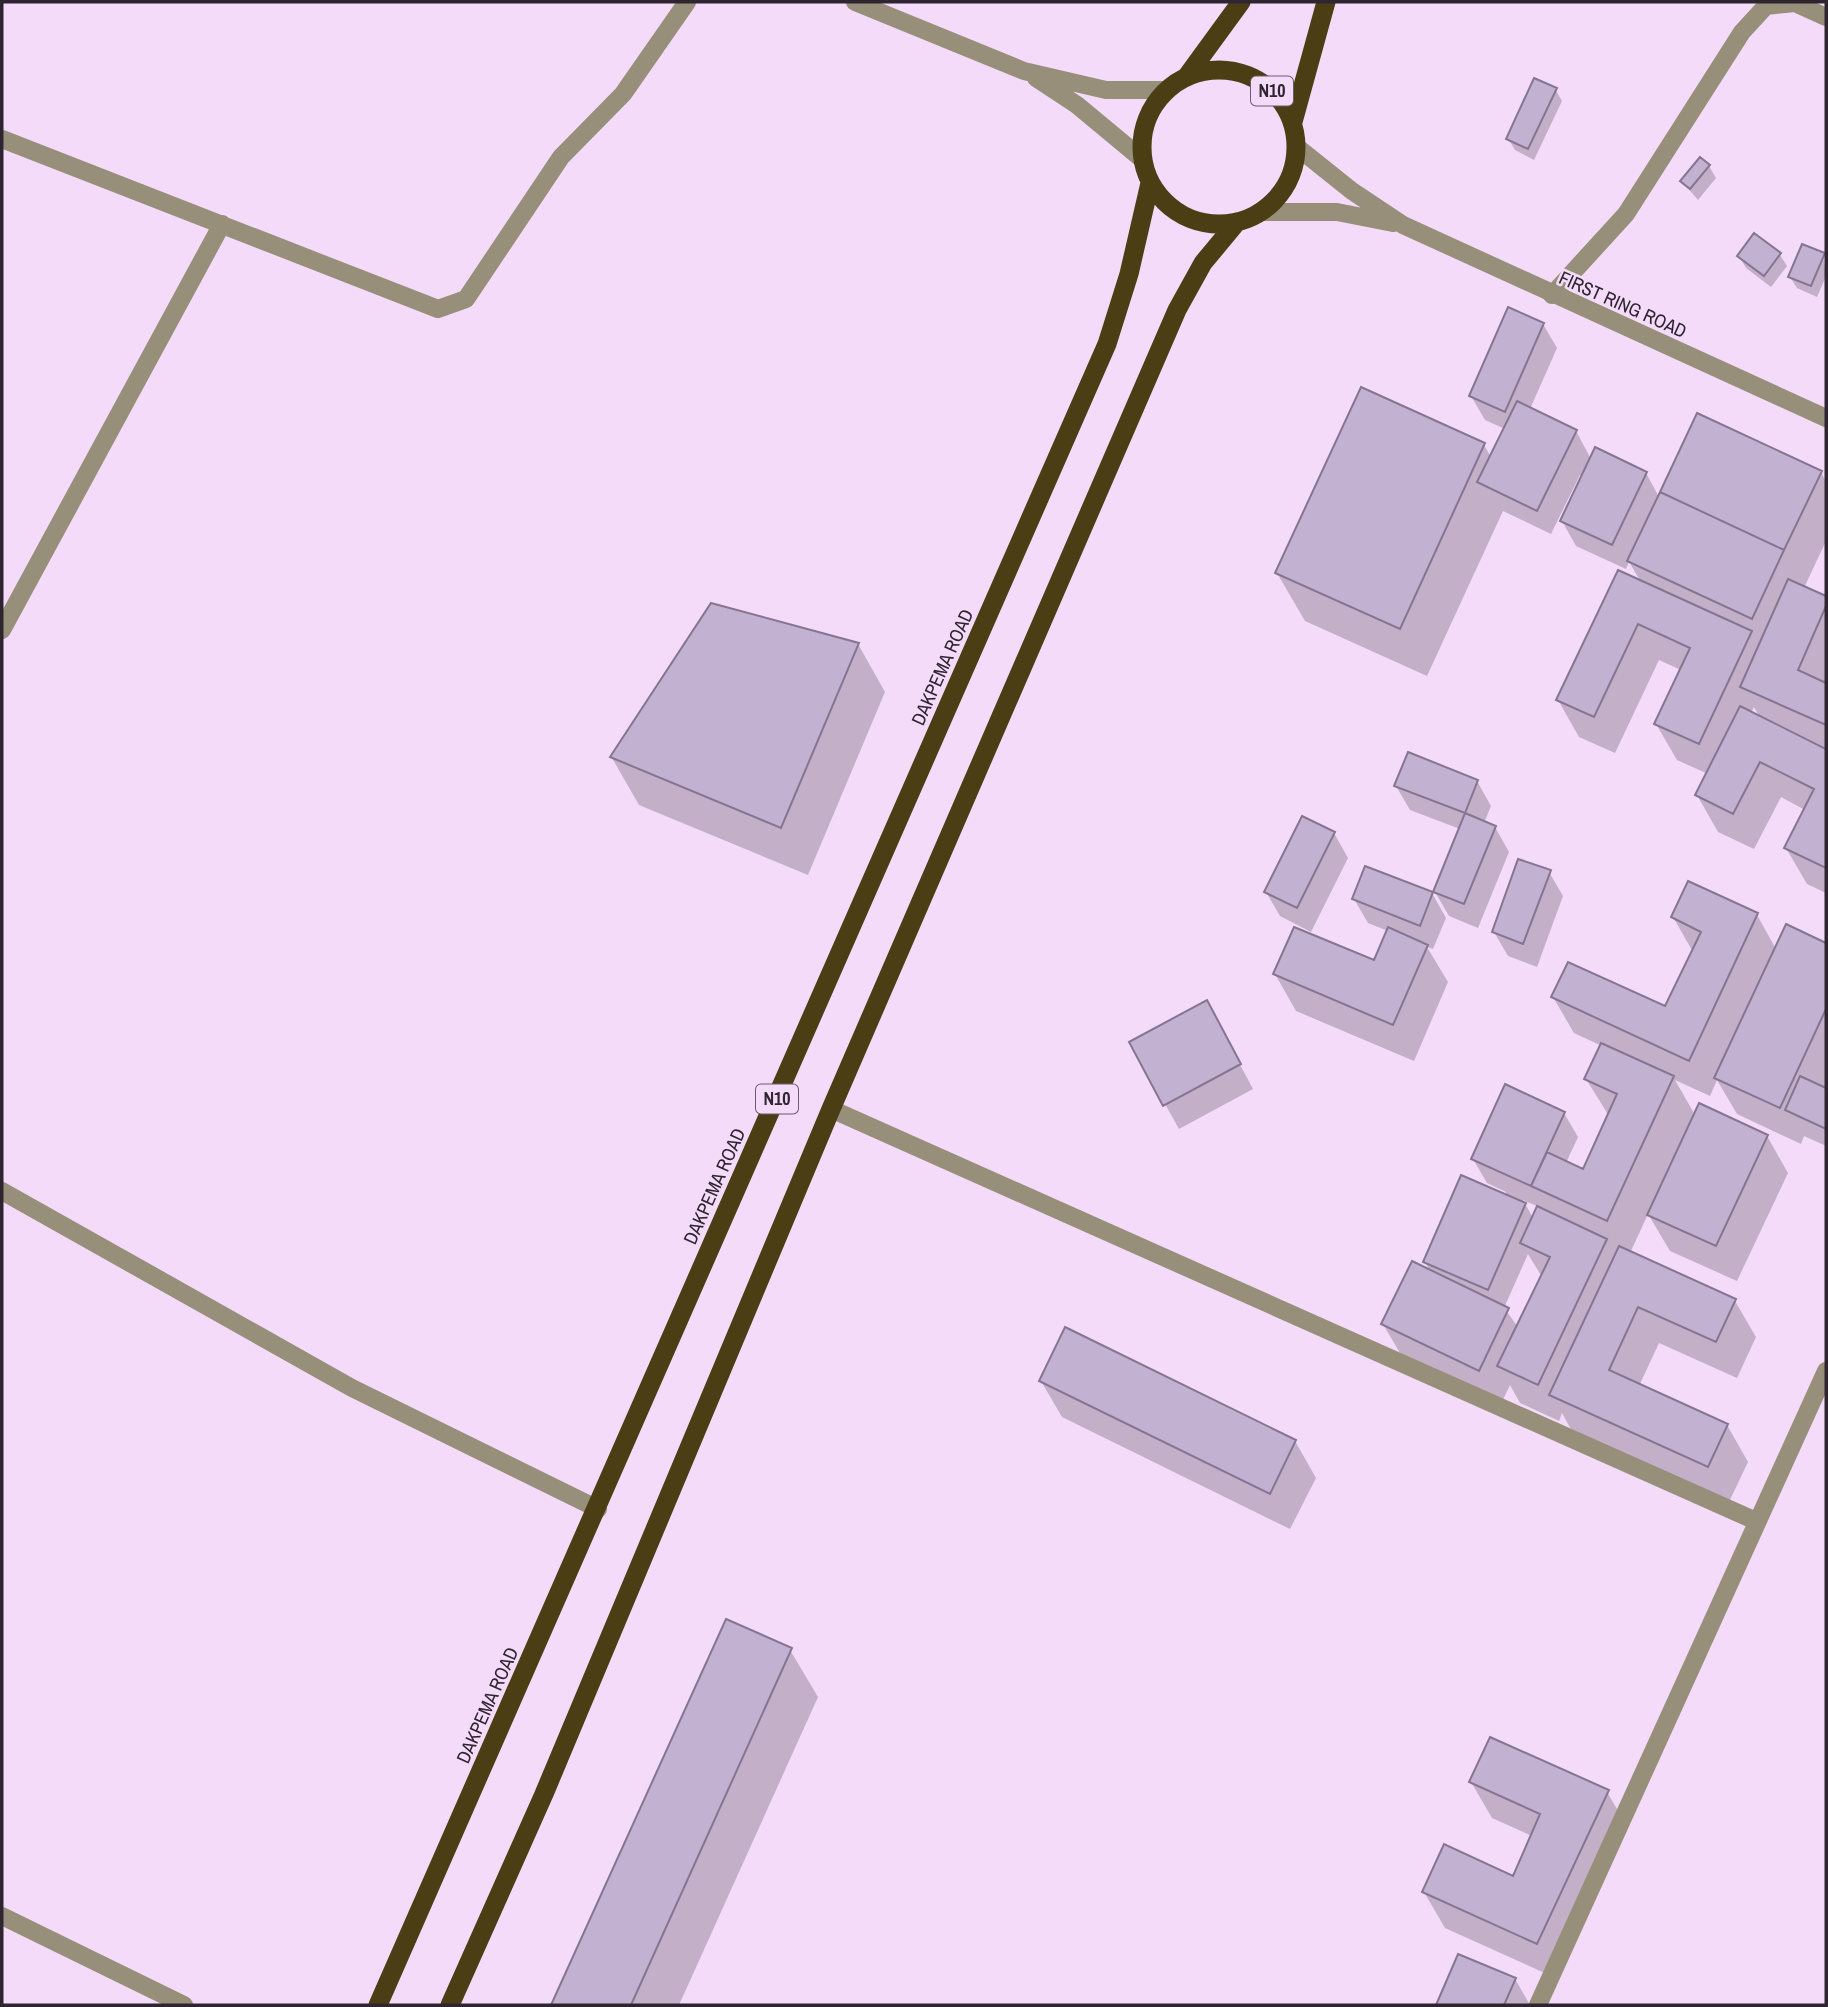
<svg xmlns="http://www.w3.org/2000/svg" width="1828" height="2007" viewBox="0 0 1828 2007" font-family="'Archivo Narrow',sans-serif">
  <rect width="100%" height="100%" fill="#f4dbf9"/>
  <path fill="#0003" fill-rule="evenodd" d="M1555,89L1562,101L1534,160L1515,150L1508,138Z
    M1709,166L1716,178L1698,200L1682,181Z
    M1755,236L1780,255L1787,266L1771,287L1746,268L1739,256Z
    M1823,255L1826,276L1817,297L1797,288L1790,277Z
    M1543,324L1557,348L1530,409L1576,431L1591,459L1646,473L1659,497L1821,472L1826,482V541L1804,588L1826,598V893L1807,884L1786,848L1805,810L1781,797L1754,849L1718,832L1697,795L1708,774L1677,760L1656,724L1681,670L1659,660L1615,753L1579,737L1558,700L1641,582L1629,562L1626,569L1576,546L1562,521L1583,477L1580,475L1551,534L1503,511L1427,676L1305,621L1277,573L1362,390L1484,445L1491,457L1505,429L1485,420L1471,396ZM1754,707L1760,718L1751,713Z
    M858,644L885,692L808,875L639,805L612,758Z
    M1477,781L1491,806L1484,823L1495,827L1509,852L1478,928L1449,916L1435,892L1460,829L1410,810L1396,786Z
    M1334,833L1348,858L1311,932L1280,916L1266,892Z
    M1549,872L1563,896L1537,967L1508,956L1494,932Z
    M1432,893L1446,918L1433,949L1427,947L1448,982L1414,1061L1296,1011L1275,974L1374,963L1388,931L1368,923L1354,899Z
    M1757,915L1776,949L1787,926L1826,944V1146L1804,1136L1801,1144L1737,1114L1717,1080L1710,1096L1675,1080L1695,1115L1767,1136L1788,1173L1737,1281L1670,1251L1648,1214L1630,1253L1735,1301L1756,1337L1737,1378L1659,1343L1639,1386L1727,1425L1748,1462L1729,1502L1572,1431L1562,1413L1559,1421L1520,1403L1510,1385L1500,1406L1404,1360L1383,1324L1431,1272L1425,1262L1505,1196L1506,1192L1487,1183L1473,1159L1564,1113L1578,1137L1566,1163L1584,1171L1609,1116L1586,1079L1602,1046L1574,1033L1553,997L1666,1009L1693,952L1673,917ZM1523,1200L1539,1207L1533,1218ZM1528,1254L1542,1277L1518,1327L1504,1308Z
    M1220,1027L1253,1089L1179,1129L1131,1043Z
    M1041,1381L1295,1441L1316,1478L1290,1529L1062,1417Z
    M726,1621L790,1650L818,1697L679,2005H553Z
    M1471,1782L1607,1792L1628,1828L1558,1979L1445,1928L1424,1892L1514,1878L1532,1836L1492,1818Z
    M1459,1956L1515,1979L1530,2005H1438Z"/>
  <path fill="#c3b1d1" stroke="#857592" stroke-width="2" d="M1534,78L1557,88L1528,149L1506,139Z
    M1700,157L1710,165L1690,189L1680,181Z
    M1754,233L1781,253L1764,276L1737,256Z
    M1802,244L1825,253L1811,286L1788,277Z
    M1508,307L1544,323L1505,412L1469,396Z
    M1361,387L1485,443L1400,629L1275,573Z
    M1517,401L1577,430L1537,511L1477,482Z
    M1697,413L1822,471L1784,550L1660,492Z
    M1595,447L1647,472L1612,545L1560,521Z
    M1660,492L1784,550L1752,619L1627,561Z
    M1618,570L1752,631L1699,744L1654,724L1690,648L1638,624L1594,717L1556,700Z
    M1788,579L1826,596V606L1798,670L1826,683V725L1740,687Z
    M711,603L859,643L781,828L610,757Z
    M1740,706L1826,749V868L1784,848L1814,789L1760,762L1733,814L1695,795Z
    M1408,752L1478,780L1465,813L1394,786Z
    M1465,813L1496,826L1464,904L1433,892Z
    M1302,816L1335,832L1297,908L1264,892Z
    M1518,859L1551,870L1523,944L1492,932Z
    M1365,866L1433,892L1420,926L1352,899Z
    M1688,881L1758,913L1689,1061L1551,997L1568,962L1665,1006L1701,932L1671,917Z
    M1786,924L1826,943V1009L1780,1108L1714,1078Z
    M1294,927L1374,960L1388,927L1428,945L1393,1025L1273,974Z
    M1207,1000L1241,1064L1163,1106L1129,1042Z
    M1601,1043L1674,1076L1607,1221L1531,1186L1547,1152L1583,1169L1617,1094L1584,1079Z
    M1800,1076L1826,1088V1129L1785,1110Z
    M1505,1084L1565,1112L1531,1186L1471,1159Z
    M1699,1103L1768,1135L1716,1246L1647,1215Z
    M1461,1175L1526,1203L1488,1290L1423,1262Z
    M1537,1206L1607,1239L1538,1385L1497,1366L1550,1257L1520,1243Z
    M1619,1246L1736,1299L1716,1342L1638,1307L1609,1370L1728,1424L1708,1467L1549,1395Z
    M1412,1261L1509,1308L1479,1371L1381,1324Z
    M1065,1327L1296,1440L1270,1494L1039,1381Z
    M726,1619L792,1648L631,2005H551Z
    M1490,1737L1609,1790L1537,1944L1422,1892L1444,1844L1513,1876L1540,1814L1469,1782Z
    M1458,1954L1516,1978L1504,2005H1436Z"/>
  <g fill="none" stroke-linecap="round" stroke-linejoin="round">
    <path stroke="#978f79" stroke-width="18" d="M2,139L438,309L466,299L561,157L623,94L687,2
      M2,630L222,224"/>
    <path stroke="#978f79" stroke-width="18" d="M1552,295L1626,214L1742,32L1766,6L1795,3L1826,17
      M831,1109L1756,1521
      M2,1191L352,1388L598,1509
      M2,1916L184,2005
      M1538,2005L1826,1371"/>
    <path stroke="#978f79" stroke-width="18" d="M855,2L1024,71L1106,90H1166
      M1036,78L1077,105L1142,159
      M1297,147L1352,191L1403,225L1826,418
      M1260,212H1337L1393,223"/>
    <path stroke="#4c3e14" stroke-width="19" d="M1142 147a77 77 0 1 1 154 0a77 77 0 1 1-154 0Z
      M1187,76L1241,2
      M1293,122L1326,2
      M378,2005L1107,344L1129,274L1150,183
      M450,2005L544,1794L831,1109L1177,310L1203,263L1237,222"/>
  </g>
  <g text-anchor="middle" stroke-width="5" stroke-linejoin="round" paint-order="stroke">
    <g fill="#f4dbf9" stroke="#6a5c6c" stroke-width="2">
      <rect x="1251" y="76.5" width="42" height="29" rx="5"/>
      <rect x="756" y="1084.5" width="42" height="29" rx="5"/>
    </g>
    <g font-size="18" font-weight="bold" fill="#2f2530">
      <text x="1272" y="97">N10</text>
      <text x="777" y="1105">N10</text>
    </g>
    <g font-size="19" fill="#2f2530" stroke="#f4dbf9">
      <text transform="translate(1623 304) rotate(24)" y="7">FIRST RING ROAD</text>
      <text transform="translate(942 667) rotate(-66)" y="7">DAKPEMA ROAD</text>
      <text transform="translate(714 1186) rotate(-66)" y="7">DAKPEMA ROAD</text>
      <text transform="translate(487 1705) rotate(-66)" y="7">DAKPEMA ROAD</text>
    </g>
  </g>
  <rect width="1828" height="2007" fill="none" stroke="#2f2530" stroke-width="7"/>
</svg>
